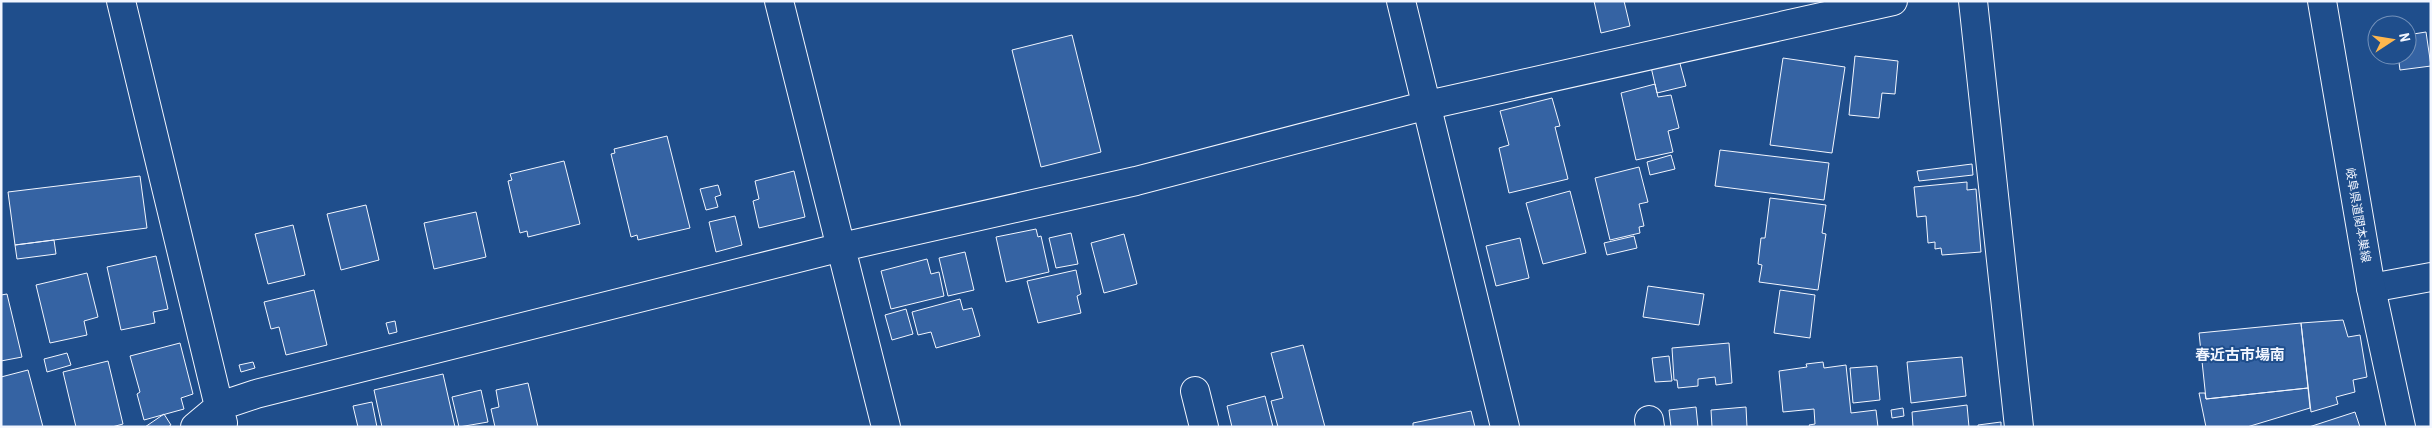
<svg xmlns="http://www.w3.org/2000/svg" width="2432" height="428" viewBox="0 0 2432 428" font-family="'Roboto Condensed','Noto Sans JP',sans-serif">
  <rect width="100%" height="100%" fill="#1f4e8c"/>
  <path fill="#3563a3" stroke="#f2f6ff" d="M1594,1H1624L1630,26L1601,33Z
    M2426,32L2431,66L2400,70L2398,55H2407V35Z
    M1072,35L1101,152L1041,167L1012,50Z
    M1855,56L1898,61L1895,94L1882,93L1879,118L1849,115Z
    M1783,58L1845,67L1832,153L1770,145Z
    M1679,60L1686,86L1657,93L1651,67Z
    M1655,84L1658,97L1671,95L1679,128L1668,131L1673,152L1636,160L1621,93Z
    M1552,98L1560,126L1555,127L1568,179L1509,193L1499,148L1509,145L1500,111Z
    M667,136L690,228L638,240L637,235L631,237L611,154L615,153L614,149Z
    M1720,150L1829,163L1824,200L1715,186Z
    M1671,155L1675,169L1650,175L1647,162Z
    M564,161L580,224L528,237L527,231L520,233L508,181L512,180L510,174Z
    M1972,164L1973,175L1919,181L1917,171Z
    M1639,167L1648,202L1639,204L1644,226L1639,227L1640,233L1610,240L1595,178Z
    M794,171L805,217L759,228L753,201L759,199L755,181Z
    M140,176L147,228L15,245L8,192Z
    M1967,182V190L1976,189L1981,252L1942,255L1941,248L1935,249V242L1928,243L1926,216L1917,217L1914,187Z
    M718,185L721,195L715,197L718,207L706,210L700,189Z
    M1570,191L1586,253L1543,264L1526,203Z
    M1770,198L1826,205L1822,233L1826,234L1818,290L1759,282L1762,265L1758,264L1761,238H1765Z
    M366,205L379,260L341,270L327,214Z
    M476,212L486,257L434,269L424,223Z
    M735,216L742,245L716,252L709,222Z
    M293,225L305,275L268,284L255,234Z
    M1036,229L1038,237L1041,236L1049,272L1006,282L996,237Z
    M1071,233L1078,264L1056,268L1049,238Z
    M1124,234L1137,284L1104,293L1091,243Z
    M1634,236L1637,248L1607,255L1604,243Z
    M1520,238L1529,278L1496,286L1486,246Z
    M54,240L56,254L17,259L15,245Z
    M965,252L974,290L948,296L939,258Z
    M156,256L168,309L153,312L155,323L121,330L107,267Z
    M927,259L931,274L939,272L944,296L891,309L881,271Z
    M1076,270L1081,294L1077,296L1081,313L1038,323L1027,281Z
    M87,273L98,317L84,321L87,335L50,343L36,285Z
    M1648,286L1704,294L1699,325L1643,317Z
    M314,290L327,345L286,355L279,327L271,329L264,302Z
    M1780,290L1815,295L1810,338L1774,333Z
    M7,294L22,357L1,361V295Z
    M960,299L963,310L972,308L980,336L936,348L931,332L918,335L912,312Z
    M906,309L913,334L892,340L885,315Z
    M2343,320L2348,337L2360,335L2367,377L2353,380L2355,392L2336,397L2338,404L2311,412L2301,323Z
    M395,321L397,332L389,334L386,323Z
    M2301,323L2308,388L2206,399L2199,333Z
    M180,343L193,394L181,398L184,409L144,420L137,394L140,392L130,356Z
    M1729,343L1732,383L1716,385L1715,377L1698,379V386L1678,388L1677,380H1674L1672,348Z
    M1303,345L1325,427H1278L1271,401L1283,398L1271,353Z
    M67,353L71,365L47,372L44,359Z
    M1669,356L1672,381L1655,382L1652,358Z
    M1962,357L1966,396L1911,403L1907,362Z
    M108,361L123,424L112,427H76L63,372Z
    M253,362L255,368L241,372L239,365Z
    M1823,362L1824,368L1846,365L1851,413L1876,410L1878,427H1810L1809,425L1815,424L1814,409L1783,412L1779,371L1807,367L1806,364Z
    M1877,366L1880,400L1853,403L1850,368Z
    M28,370L43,427H1V377Z
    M443,374L455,427H382L374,390Z
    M528,383L538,427H495L491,409L499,407L496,390Z
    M2308,388L2310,408L2247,427H2206L2199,393H2205L2206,399Z
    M481,390L488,422L459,427L452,397Z
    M1265,396L1273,427H1232L1227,406Z
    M372,402L377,427H358L353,406Z
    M1967,405L1969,427H1913L1912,412Z
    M1696,407L1698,427H1671L1669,410Z
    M1746,407L1747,427H1712L1711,410Z
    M1903,408L1904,416L1892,418L1891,410Z
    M1471,411L1475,427H1413V423Z
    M2355,412L2360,427H2309Z
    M164,414L171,425L168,427H145Z
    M2001,422V427H1978V425Z"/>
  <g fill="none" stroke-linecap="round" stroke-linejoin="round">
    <g stroke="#f2f6ff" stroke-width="30">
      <path id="street" d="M121,1L223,423
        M779,1L886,427
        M1401,1L1505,427
        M1973,1L2019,427
        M2371,288L2431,277
        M1195,391L1204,427
        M1649,420L1650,427
        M195,427L220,406L256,394L842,247L1136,181L1428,105L1893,1"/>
    </g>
    <g stroke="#f2f6ff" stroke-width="30">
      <path id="primary" d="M2322,1L2371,288L2401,427"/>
    </g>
    <use href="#street" stroke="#1f4e8c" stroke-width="28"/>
    <use href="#primary" stroke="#1f4e8c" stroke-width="28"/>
  </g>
  <g text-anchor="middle" stroke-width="4" stroke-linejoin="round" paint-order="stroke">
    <g font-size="12" fill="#f2f6ff" stroke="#1f4e8c">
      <text transform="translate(2358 215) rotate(80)" y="4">岐阜県道関本巣線</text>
    </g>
    <g font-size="15" font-weight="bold" fill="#f2f6ff" stroke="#1f4e8c">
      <text x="2240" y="360">春近古市場南</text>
    </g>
  </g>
  <rect width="2432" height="428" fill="none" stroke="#f2f6ff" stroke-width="5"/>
  <g transform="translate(2392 40) rotate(78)"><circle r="24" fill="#1f4e8c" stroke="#7391ba"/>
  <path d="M0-4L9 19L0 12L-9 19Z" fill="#ffb74d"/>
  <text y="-8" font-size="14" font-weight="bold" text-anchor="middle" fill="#f2f6ff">N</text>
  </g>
</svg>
